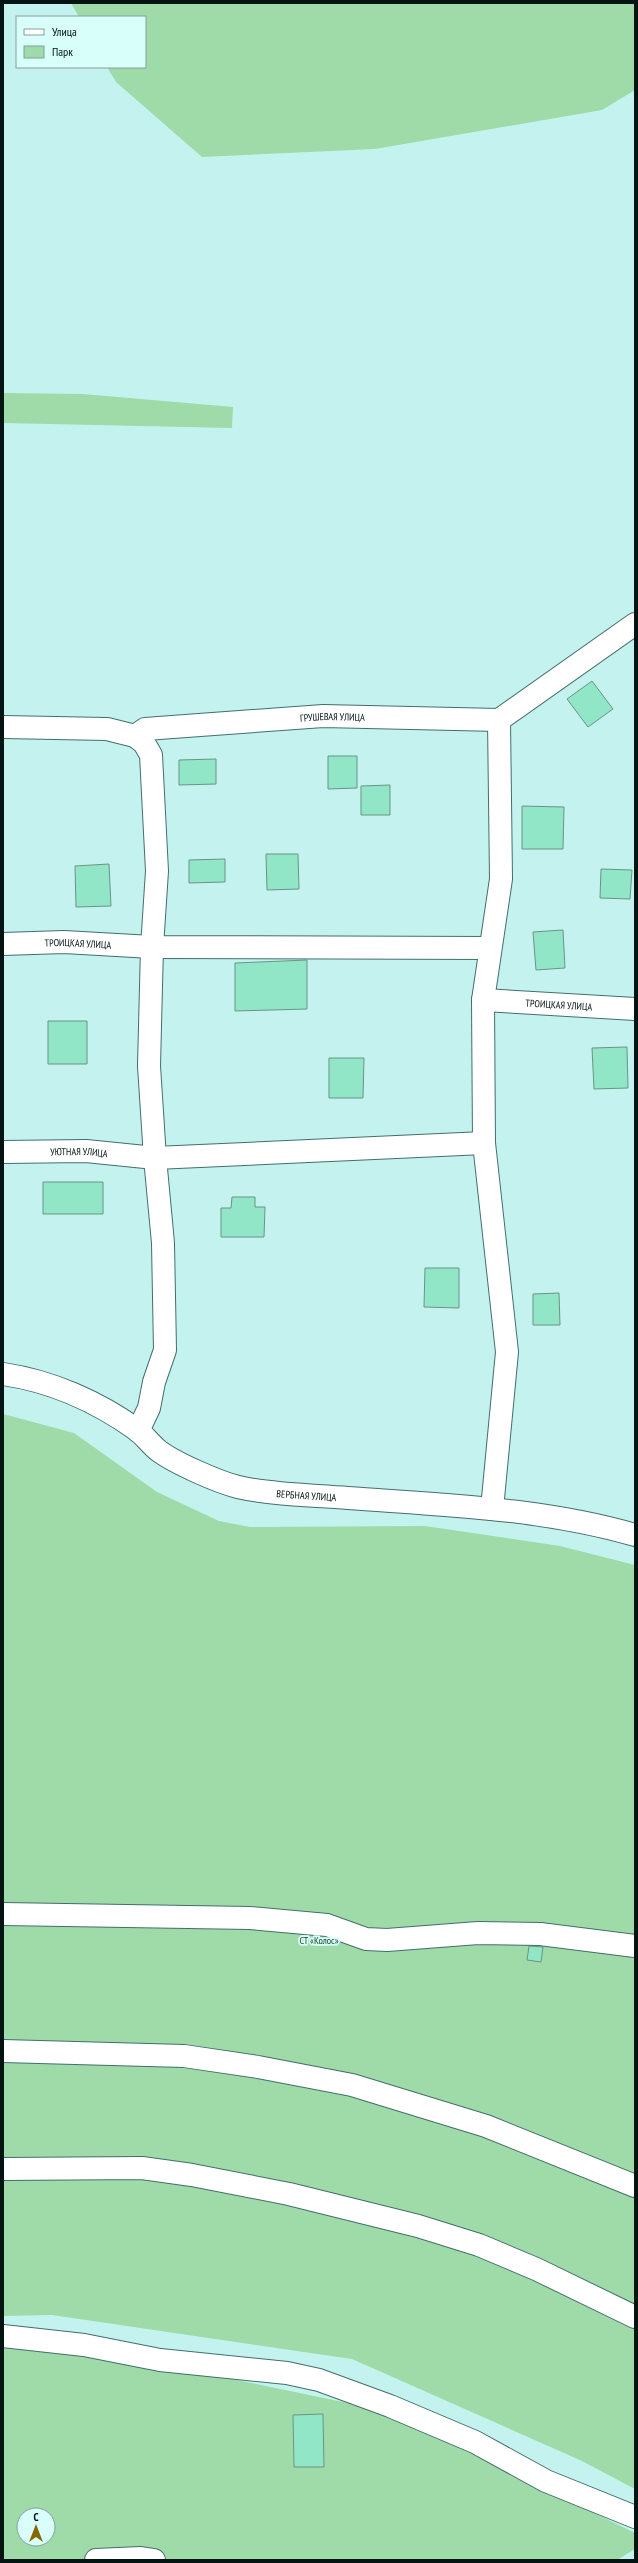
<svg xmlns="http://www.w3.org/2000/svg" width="638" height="2563" viewBox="0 0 638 2563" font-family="'PT Sans Narrow',sans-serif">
  <rect width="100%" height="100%" fill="#c4f3ef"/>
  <path fill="#9edba8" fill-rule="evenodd" d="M71,3H635V90L602,110L375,149L202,157L116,82L107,67H145V17H79Z
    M3,393L83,394L233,407L232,428L3,423Z
    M3,1414L74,1433L157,1492L219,1521L250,1527L425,1526L560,1546L635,1565V2489L582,2461L352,2359L52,2315L3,2316Z
    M3,2341L198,2372L367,2407L433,2434L635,2533V2549L617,2560H3ZM24,2515H48V2539H24Z"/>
  <path fill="#90e6c7" stroke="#6c9384" d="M592,681L613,709L588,727L567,699Z
    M328,756H357V788L328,789Z
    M216,759V784L179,785V760Z
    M390,785V815H361V786Z
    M522,806L564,807L563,849H522Z
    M266,854H298L299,889L267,890Z
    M225,859V882L189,883V860Z
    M109,864L111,906L76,907L75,866Z
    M601,869L632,870L630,899L600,898Z
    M563,930L565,968L536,970L533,932Z
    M307,960V1009L235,1011V963Z
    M48,1021H87V1064H48Z
    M627,1047L628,1088L594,1089L592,1048Z
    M329,1058H364L363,1098H329Z
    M43,1182H103V1214H43Z
    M232,1197H255V1207H265L264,1237H221V1208H231Z
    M425,1268H459V1308L424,1307Z
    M559,1293L560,1325H533V1294Z
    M529,1946L543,1947L541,1962L527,1960Z
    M323,2414L324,2467H294L293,2415Z"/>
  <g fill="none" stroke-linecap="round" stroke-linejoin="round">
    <g stroke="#436e6b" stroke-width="24">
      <g id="minor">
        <path id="s1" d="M3,727L107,729L135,736L145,729L323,716L499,720L635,624"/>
        <path id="s2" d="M3,944L64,942L152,947L490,948"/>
        <path id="s3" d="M483,1000L635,1009"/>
        <path id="s4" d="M3,1152L86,1151L155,1158L149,1066L152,947L157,871L151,755L144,743L135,736"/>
        <path id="s5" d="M3,1374C51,1381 98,1402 137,1430C145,1436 151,1445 159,1451C175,1463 218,1482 238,1487C273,1495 312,1495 348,1498C443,1505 542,1508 635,1535"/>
        <path d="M138,1431L149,1408L154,1382L165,1350L163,1243L155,1158L484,1143"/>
        <path d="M492,1509L507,1352L484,1143L483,1000L501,879L499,720"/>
        <path d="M3,1914L250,1918L327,1925L366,1939L387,1940L478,1933L540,1934L635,1946"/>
        <path d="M3,2051L184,2056L258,2067L352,2085L486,2126L635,2186"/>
        <path d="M3,2169L142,2168L192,2175L289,2194L418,2226L479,2245L536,2269L635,2317"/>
        <path d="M3,2336L84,2345L160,2360L287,2373L319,2380L390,2406L475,2442L546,2481L635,2517"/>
        <path d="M96,2560L141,2558L154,2560"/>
      </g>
    </g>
    <use href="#minor" stroke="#fff" stroke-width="22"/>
  </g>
  <g text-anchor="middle" stroke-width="3.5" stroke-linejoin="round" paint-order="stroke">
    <g font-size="10" fill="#031412" stroke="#d9fffb">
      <text dy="4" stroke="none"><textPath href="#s1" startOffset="333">ГРУШЕВАЯ УЛИЦА</textPath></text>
      <text dy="4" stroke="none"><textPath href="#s2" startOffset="75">ТРОИЦКАЯ УЛИЦА</textPath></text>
      <text dy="4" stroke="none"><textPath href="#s3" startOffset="76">ТРОИЦКАЯ УЛИЦА</textPath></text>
      <text dy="4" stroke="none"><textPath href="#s4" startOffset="76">УЮТНАЯ УЛИЦА</textPath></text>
      <text dy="4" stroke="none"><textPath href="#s5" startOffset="333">ВЕРБНАЯ УЛИЦА</textPath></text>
    </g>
    <g font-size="10" fill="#113d1c" stroke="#d9fffb">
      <text x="319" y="1944">СТ «Колос»</text>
    </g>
  </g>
  <rect width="638" height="2563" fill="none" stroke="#031412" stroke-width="8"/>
  <rect x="16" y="16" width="130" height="52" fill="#d9fffb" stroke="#83a19e"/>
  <rect x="24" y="29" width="20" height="6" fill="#ffffff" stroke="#83a19e"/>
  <text x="52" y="36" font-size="12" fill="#031412">Улица</text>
  <rect x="24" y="46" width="20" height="12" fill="#9edba8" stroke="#83a19e"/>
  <text x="52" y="56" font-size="12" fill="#031412">Парк</text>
  <g transform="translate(36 2527)"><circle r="19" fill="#d9fffb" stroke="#83a19e"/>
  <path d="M0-3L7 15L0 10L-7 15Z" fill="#876702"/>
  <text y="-6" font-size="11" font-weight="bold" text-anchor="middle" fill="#031412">С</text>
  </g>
</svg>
